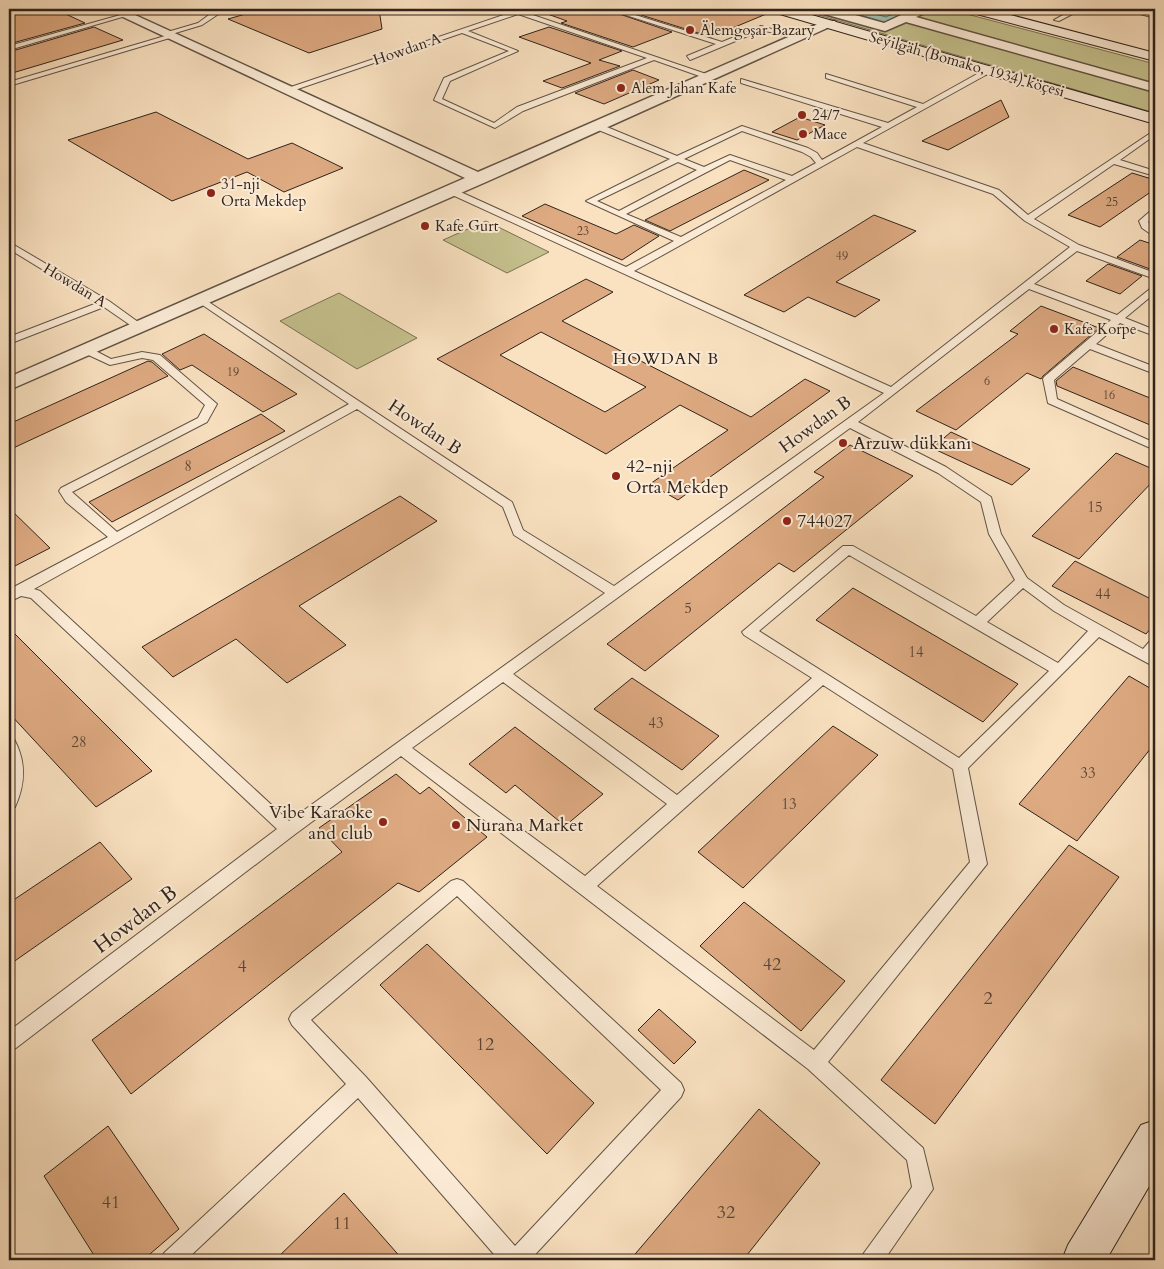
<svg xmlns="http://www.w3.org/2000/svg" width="1164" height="1269" viewBox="0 0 1164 1269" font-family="Cardo,serif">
  <rect width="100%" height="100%" fill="#fae2c1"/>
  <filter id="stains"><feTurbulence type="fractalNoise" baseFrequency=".004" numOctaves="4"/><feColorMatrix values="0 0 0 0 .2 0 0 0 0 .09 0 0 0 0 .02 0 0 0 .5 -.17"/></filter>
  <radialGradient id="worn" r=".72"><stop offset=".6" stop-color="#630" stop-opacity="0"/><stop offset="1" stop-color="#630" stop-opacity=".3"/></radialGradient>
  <path fill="#c5c18e" stroke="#7a7255" d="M798,9H948L1155,64V113Z
    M486,221L549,252L507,273L443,240Z
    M339,293L417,338L357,369L280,321Z"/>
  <path fill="#9fbeae" stroke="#738074" d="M839,9H903L912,11L887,23Z"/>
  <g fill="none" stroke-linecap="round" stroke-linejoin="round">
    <path stroke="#687065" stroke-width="1" d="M857,9L886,17L905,9"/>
  </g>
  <path fill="#deaa82" stroke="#30231c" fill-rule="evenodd" d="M29,9H55L85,23L9,44V14Z
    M263,9H379L382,29L309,53L228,19Z
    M543,9H605L672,32L633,47L561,23L567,21L542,12Z
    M622,9H770L771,12L711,37Z
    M94,27L123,40L9,74V52Z
    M549,27L622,51L599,60L620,66L562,88L543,81L591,63L519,37Z
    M633,70L659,80L604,104L575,93Z
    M1001,100L1009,117L948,150L922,141Z
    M156,112L248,159L292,143L343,168L284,192L247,172L172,201L68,140Z
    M800,117L825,125L797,140L772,132Z
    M744,170L769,180L670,231L645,220Z
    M1132,173L1155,180V189L1100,227L1068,215Z
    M545,204L616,234L634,225L659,236L622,260L522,216Z
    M874,215L916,231L836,282L880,300L855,317L808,297L784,312L744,295Z
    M1140,240L1155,245V265L1150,269L1117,257Z
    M1108,264L1142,276L1120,294L1086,281Z
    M586,279L613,292L562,321L751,417L805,379L830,391L678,500L650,484L728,430L680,405L606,454L437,359ZM541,332L646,387L605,412L500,355Z
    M1041,306L1099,328L1043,376L1041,379L1027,373L956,430L916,411L1018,334L1010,331Z
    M204,334L297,394L263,412L192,365L180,370L162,354Z
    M148,361L152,362L168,376L9,450V424Z
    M1073,367L1155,400V427L1057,386L1056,381Z
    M261,414L285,431L112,522L89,502Z
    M951,432L1030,469L1012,485L932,448Z
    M850,445L913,476L794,572L779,563L645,671L607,644L824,477L814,472Z
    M1116,453L1155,470V479L1079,559L1032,536Z
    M400,496L437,521L299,606L346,645L287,683L236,639L173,677L142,647Z
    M9,508L50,548L9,569Z
    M1075,561L1155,601V623L1146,634L1052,586Z
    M853,588L1018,684L983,722L816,620Z
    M9,628L152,771L96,807L9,713Z
    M1129,676L1155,691V743L1077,841L1019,804Z
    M632,678L719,736L682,770L594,709Z
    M833,726L878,755L743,888L698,852Z
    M515,727L603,794L565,826L515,785L506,793L469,764Z
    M396,774L420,794L429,787L487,837L419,892L398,883L131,1094L92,1040L342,852L319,828Z
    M100,842L132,879L9,965V903Z
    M1069,845L1119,877L935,1124L881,1080Z
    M744,902L845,981L801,1031L700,946Z
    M427,944L594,1103L547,1154L380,985Z
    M659,1009L696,1042L674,1064L638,1030Z
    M759,1109L820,1163L743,1260H630Z
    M108,1126L179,1229L143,1260H97L44,1176Z
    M344,1193L403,1260H275Z"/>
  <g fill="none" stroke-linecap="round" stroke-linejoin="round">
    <g stroke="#625345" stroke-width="2">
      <path id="lane" d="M212,9H218L220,13L202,25L172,34L173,37L9,86V82L165,36L164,33L198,23L213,12Z
        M521,9H530L524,12L715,77L708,79L654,60L523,111L495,128L434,100L444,78L509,51L462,33L289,92L282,90ZM518,14L647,58L517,107L494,123L442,99L450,81L518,51L468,31Z
        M607,9H616L722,42L761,26L803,38L800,40L762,30L690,60L687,56L716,44Z
        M1074,9H1082L1059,21L1054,20Z
        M1122,9H1132L1155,14V18Z
        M124,14L129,15L9,50V46Z
        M986,69L993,71L863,143L999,190L1028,215L1155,130V135L1120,160L1155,171V176L1114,164L1034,219L1079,245L1155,273V279L1077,251L1034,284L1117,315L1155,285V293L1125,318L1155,330V336L1120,323L1096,344L1155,367V374L1090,349L1054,380L1057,399L1155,443V450L1048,403L1043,379L1044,377L1111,320L1029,289L858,422L946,467L991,497L1001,534L1027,578L1064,605L1143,649L1150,641L1155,640V667L1099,637L968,768L987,864L828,1062L923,1148L933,1189L884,1260H861L864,1253L912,1187L907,1160L808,1069L401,756L294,835L16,1048L9,1051V1031L277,829L31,598L21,596L9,602V591L12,588L108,537L66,502L59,491L61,488L198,418L205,405L153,360L142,358L110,365L82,352V348H90L111,359L142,352L160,355L217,404L207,422L72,492L117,532L349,404L198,302L196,300L201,297L512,502L523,530L614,586L884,393L448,193V189H454L626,267L674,241L586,201L670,159L596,129V125H602L677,156L742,126L808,148L817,153L822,160L882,127L741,83V79L888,123L917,107L826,78V74L923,104ZM742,131L802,152L811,157L816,163L792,176L730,155L704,167L684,159ZM857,147L993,194L1025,221L1070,247L891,387L634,271ZM730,160L786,180L681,237L626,214ZM678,162L697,170L619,211L597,201ZM357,409L503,507L514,535L605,593L289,821L40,591L34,589ZM850,428L938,473L981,502L989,534L1015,580L976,616L853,546H843L742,632L744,635L812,678L677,795L513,674ZM849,555L1049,671L959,758L759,631ZM1023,588L1054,611L1088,631L1058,663L987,622ZM503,682L667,804L585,876L412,748ZM823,685L953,769L970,862L814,1050L597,886Z
        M1155,207V215L1148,222L1155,230V237L1142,228L1139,221Z
        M9,242L109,301L145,327L140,330L136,329L104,307L9,344V337L97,303L9,249Z
        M9,737L14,739C26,761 26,783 15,807L9,808Z
        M457,879L463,881L681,1083L684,1090L681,1097L530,1260H499L358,1098L186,1260H161L164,1253L346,1084L292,1025L289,1019L292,1013L451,881ZM457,896L661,1090L515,1246L366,1077L311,1020Z"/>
    </g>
    <g stroke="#625345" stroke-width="3">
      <path id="street" d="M106,9H122L478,172L825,21H835L836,24L486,182L9,390V377L465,178Z
        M815,9H834L884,23L914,9H926L925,13L916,17L1155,84V92L906,22L885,31L817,12Z"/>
    </g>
    <g stroke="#30231c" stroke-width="2">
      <path id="secondary" d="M772,9H791L1155,114V124L773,12Z
        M967,9H988L1155,53V61L969,12Z
        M1155,1120V1176L1106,1260H1062L1068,1245L1141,1125Z"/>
    </g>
    <use href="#lane" fill="#fcecd7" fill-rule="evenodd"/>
    <use href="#street" fill="#fcecd7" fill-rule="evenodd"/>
    <use href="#secondary" fill="#fcecd7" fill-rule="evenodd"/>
  </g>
  <g fill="#8f2418" stroke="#fcecd7" stroke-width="2">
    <circle cx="690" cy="30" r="5"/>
    <circle cx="621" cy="88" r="5"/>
    <circle cx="802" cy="115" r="5"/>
    <circle cx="803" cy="134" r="5"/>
    <circle cx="211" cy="193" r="5"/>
    <circle cx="425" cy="226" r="5"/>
    <circle cx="1054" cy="329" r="5"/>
    <circle cx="843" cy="443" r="5"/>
    <circle cx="616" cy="476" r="5"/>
    <circle cx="787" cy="521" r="5"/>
    <circle cx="383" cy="822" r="5"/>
    <circle cx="456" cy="825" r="5"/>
  </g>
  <g text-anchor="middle" stroke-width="4" stroke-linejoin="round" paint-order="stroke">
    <g font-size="12" fill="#5c4536">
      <text x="1112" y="206">25</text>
      <text x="583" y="235">23</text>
      <text x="842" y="260">49</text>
      <text x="233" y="376">19</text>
      <text x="987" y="385">6</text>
      <text x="1109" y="399">16</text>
    </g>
    <g font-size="15" fill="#30231c" stroke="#fcecd7" text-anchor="start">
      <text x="700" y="35">Älemgoşar Bazary</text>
      <text x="631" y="93">Alem Jahan Kafe</text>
      <text x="812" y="120">24/7</text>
      <text x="813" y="139">Mace</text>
      <text x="221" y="189">31-nji<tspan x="221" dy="17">Orta Mekdep</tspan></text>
      <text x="435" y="231">Kafe Gurt</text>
      <text x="1064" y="334">Kafe Korpe</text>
    </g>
    <g font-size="15" fill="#30231c" stroke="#fcecd7">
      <text transform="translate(407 49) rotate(-19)" y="5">Howdan A</text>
      <text transform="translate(967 64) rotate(16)" y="5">Seýilgäh (Bomako, 1934) köçesi</text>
      <text transform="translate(75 285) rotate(31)" y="5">Howdan A</text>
    </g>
    <g font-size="15" fill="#5c4536">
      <text x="188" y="471">8</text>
      <text x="1095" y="512">15</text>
      <text x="1103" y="599">44</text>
      <text x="688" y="613">5</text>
      <text x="916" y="657">14</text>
      <text x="656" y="728">43</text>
      <text x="79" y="747">28</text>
      <text x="1088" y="778">33</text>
      <text x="789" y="809">13</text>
    </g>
    <g font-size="16" letter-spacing="1" fill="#30231c" stroke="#fcecd7">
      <text x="666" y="364">HOWDAN B</text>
    </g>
    <g font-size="18" fill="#30231c" stroke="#fcecd7">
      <text transform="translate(815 424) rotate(-36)" y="6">Howdan B</text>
      <text transform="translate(425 427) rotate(34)" y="6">Howdan B</text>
    </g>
    <g font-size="18" fill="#30231c" stroke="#fcecd7" text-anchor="start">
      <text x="853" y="449">Arzuw dükkanı</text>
      <text x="626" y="472">42-nji<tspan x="626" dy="21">Orta Mekdep</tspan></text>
      <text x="797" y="527">744027</text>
      <text x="373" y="818" text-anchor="end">Vibe Karaoke<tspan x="373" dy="21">and club</tspan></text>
      <text x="466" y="831">Nurana Market</text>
    </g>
    <g font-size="18" fill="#5c4536">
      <text x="772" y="970">42</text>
      <text x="242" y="972">4</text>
      <text x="988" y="1004">2</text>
      <text x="485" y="1050">12</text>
      <text x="111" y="1208">41</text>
      <text x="726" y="1218">32</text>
      <text x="342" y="1229">11</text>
    </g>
    <g font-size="21" fill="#30231c" stroke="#fcecd7">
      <text transform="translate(135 919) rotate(-37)" y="7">Howdan B</text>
    </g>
  </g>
  <rect width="1164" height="1269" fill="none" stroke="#fae2c1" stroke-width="30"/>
  <rect x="10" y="10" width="1144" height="1249" fill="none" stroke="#30231c" stroke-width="2.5"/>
  <rect x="15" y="15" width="1134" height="1239" fill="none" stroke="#30231c"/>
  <rect width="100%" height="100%" filter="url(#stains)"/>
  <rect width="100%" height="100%" fill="url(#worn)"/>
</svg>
